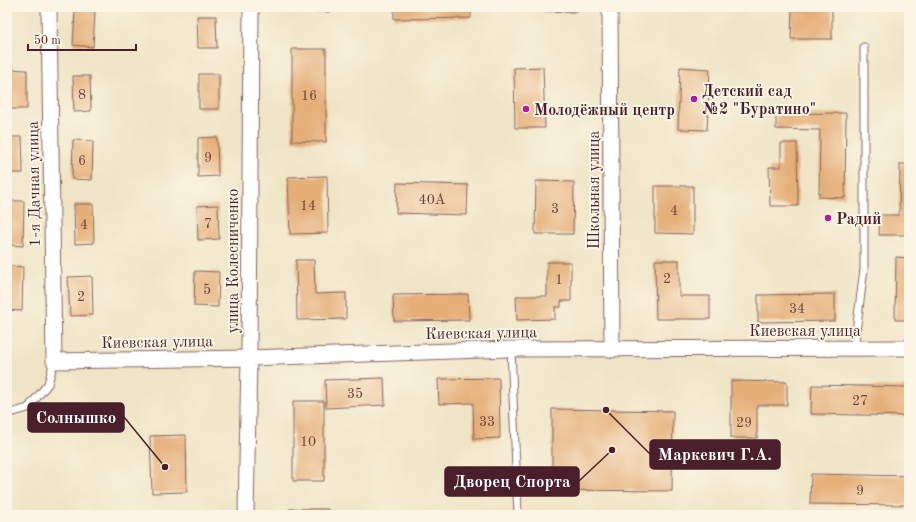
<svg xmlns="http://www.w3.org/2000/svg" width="916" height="522" viewBox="0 0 916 522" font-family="'Old Standard TT',serif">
  <rect width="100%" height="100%" fill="#fcf5e5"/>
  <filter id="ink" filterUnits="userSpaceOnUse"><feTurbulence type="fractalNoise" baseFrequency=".025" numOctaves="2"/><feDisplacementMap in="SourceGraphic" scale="8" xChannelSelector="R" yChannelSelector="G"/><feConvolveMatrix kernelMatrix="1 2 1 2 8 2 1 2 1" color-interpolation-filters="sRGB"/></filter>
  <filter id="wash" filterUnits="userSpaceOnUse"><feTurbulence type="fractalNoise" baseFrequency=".012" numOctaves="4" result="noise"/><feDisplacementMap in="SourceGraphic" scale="16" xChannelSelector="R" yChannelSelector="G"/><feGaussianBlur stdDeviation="0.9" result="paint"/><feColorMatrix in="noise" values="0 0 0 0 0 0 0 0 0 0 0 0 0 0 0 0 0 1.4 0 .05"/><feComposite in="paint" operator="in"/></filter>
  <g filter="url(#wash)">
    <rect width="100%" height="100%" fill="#efe4c5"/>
    <g id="blocks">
      <path fill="#e5af78" d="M291,7H329V12H291Z
        M394,7H471V18L394,19Z
        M537,7H576V12L537,11Z
        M792,7H832V39H791Z
        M75,10L95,11L93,47L73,45Z
        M197,16H216L217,48H198Z
        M292,49H326V142L292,141Z
        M543,67L545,128H515L514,68Z
        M680,67L710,69L707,130L678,129Z
        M7,69L27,70V109H7Z
        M199,74H219V109H199Z
        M73,76H90L91,111L74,112Z
        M846,113L845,198L819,197L820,130L776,129V114Z
        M7,137H22L23,173H7Z
        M217,137L218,176L198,177V138Z
        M73,140L93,141L92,180L72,179Z
        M781,143H797L798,206H770L769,167H781Z
        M900,164H909V235H879L880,215H899Z
        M327,176L328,233L290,234L288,177Z
        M536,181L574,182L573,234H535Z
        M397,183L468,185L467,215L396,213Z
        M655,186H693V234L655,233Z
        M7,201H24L23,246L7,245Z
        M74,204H93L94,243L75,244Z
        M218,205L219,239L198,240L197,206Z
        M896,257L909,258V320H895Z
        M296,260H314L315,294L346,293V319L297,320Z
        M655,260H679V296H710V319H656Z
        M547,262H571V301H561V307H555V319L517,320L516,296H547Z
        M7,266L23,267L22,311L7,310Z
        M195,271L219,272L218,307L194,306Z
        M92,276L93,315L70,316L68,277Z
        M468,294L469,320L394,321L393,295Z
        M835,294V321L758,322V295Z
        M384,378L385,405L326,408L325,380Z
        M499,378L500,438L474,439L473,403L439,404L438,379Z
        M731,381L787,382V405H757V438H731Z
        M812,385L909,387V416L811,414Z
        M293,401H324V481H293Z
        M552,409L673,411L672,491L552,490Z
        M186,435L187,492L152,493L150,436Z
        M811,474L909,476V505L810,504Z
        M289,509H328L329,515H289Z"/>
    </g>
  </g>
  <g filter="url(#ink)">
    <use href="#blocks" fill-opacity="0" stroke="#846461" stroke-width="1"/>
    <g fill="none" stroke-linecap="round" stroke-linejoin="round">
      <g stroke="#846461" stroke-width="9">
        <path id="lane" d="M854,348L864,269V47
          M511,349L518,515
          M7,414L28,408L48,384L54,361"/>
      </g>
      <g stroke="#846461" stroke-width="17">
        <path id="street" d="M49,7L54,361L249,358L511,349L909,348
          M610,7L612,350
          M246,515L249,358L251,7"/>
      </g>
      <use href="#lane" stroke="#fff" stroke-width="7"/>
      <use href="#street" stroke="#fff" stroke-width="15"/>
    </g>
  </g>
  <g fill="#b5179e" stroke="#fcf5e5" stroke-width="1.5">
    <circle cx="694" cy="99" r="4"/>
    <circle cx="526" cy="109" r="4"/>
    <circle cx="828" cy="218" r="4"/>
  </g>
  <g text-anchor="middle" stroke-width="4" stroke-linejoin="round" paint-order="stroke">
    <g font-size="14" fill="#71433e">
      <text x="82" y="99">8</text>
      <text x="309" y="100">16</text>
      <text x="208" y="162">9</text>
      <text x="82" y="165">6</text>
      <text x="432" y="204">40А</text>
      <text x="308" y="210">14</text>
      <text x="555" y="213">3</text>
      <text x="674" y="215">4</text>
      <text x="208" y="228">7</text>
      <text x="84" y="229">4</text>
      <text x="667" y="283">2</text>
      <text x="559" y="284">1</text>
      <text x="207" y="294">5</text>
      <text x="81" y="301">2</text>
      <text x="797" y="313">34</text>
      <text x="355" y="398">35</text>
      <text x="860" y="405">27</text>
      <text x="487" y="426">33</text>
      <text x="744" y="427">29</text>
      <text x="308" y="446">10</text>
      <text x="860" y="495">9</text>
    </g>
    <g font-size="16" font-weight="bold" fill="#4a1f2b" stroke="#fcf5e5" text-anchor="start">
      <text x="702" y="96">Детский сад<tspan x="702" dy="18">№2 "Буратино"</tspan></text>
      <text x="534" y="115">Молодёжный центр</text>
      <text x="836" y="224">Радий</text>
    </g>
    <g font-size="16" fill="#4a1f2b" stroke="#fcf5e5">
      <text transform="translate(33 184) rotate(-91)" y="6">1-я Дачная улица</text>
      <text transform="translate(593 190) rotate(-90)" y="6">Школьная улица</text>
      <text transform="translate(232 261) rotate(-90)" y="6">улица Колесниченко</text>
      <text x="805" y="336">Киевская улица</text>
      <text transform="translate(481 332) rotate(-1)" y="6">Киевская улица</text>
      <text transform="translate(157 341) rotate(-1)" y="6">Киевская улица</text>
    </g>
  </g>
  <path fill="none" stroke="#4a1f2b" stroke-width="1.5" d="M165 467L124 417M606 410L650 454M612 450L579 481"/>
  <g fill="#4a1f2b" stroke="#fcf5e5" stroke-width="1.5">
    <circle cx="165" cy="467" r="4"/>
    <circle cx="606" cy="410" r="4"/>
    <circle cx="612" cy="450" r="4"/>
  </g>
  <g fill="#4a1f2b" stroke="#4a1f2b" stroke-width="1.5">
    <rect x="28" y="403" width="96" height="29" rx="4"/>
    <rect x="650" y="440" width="130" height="29" rx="4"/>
    <rect x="445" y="467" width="134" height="29" rx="4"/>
  </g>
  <g font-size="17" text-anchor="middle" font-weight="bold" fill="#fff">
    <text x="76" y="423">Солнышко</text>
    <text x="715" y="460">Маркевич Г.А.</text>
    <text x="512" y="487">Дворец Спорта</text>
  </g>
  <rect width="916" height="522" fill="none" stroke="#fcf5e5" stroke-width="24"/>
  <path d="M28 44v6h108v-6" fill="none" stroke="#4a1f2b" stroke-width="2"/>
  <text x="34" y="44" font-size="12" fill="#4a1f2b" stroke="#fcf5e5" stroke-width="3" paint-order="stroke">50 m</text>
</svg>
